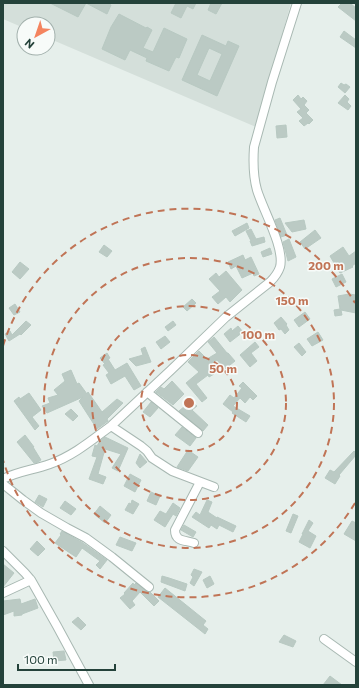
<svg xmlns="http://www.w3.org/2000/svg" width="359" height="688" viewBox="0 0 359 688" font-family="Commissioner,sans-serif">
  <rect width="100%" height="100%" fill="#e6efeb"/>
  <path fill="#d4dfda" d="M3,3H291L256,127L48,38V24H24V28L3,19Z"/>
  <path fill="#bbcac4" stroke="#b8c9c2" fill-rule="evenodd" d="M50,3H107L111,5L107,14L86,3L78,17Z
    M176,3H196L193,9L187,6L181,18L171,13Z
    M211,3H222L216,14L208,10Z
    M342,3H350L356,8V21L338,7Z
    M119,14L146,28L147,27L152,30L143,48L153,52L164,28L187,39L179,58L176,57L169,71L146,61L147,58L130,50L125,60L102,49L111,27Z
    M344,31L356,40V48L340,37Z
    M202,35L226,46L228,41L239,46L217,96L182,80ZM209,48L222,54L210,81L197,75Z
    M341,83L344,85L346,84L350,87L345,93L338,87Z
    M298,95L301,99L303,97L307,101L304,105L309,110L306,113L313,120L309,124L308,123L304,126L299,121L303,118L297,112L301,109L293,100Z
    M345,95L349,99L347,102L351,106L348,110L338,103Z
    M286,125L287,137L277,138L276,126Z
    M280,218L287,235L281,237L275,220Z
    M304,220L306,229L292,232L285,223Z
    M247,223L249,228L235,236L232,231Z
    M251,229L256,239L264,237L265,242L252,246L250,241H251L246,231Z
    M315,230L321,238L305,249L300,242Z
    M289,239L296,257L288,261L283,242Z
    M104,245L112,251L107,257L99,252Z
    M343,247L349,256L356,251V263L352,266L353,267L340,273L334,263L330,256Z
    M270,248L272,254L263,257L261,252Z
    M243,255L245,260L251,257L259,274L254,276L253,273L242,278L236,266L231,269L228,262Z
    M20,262L29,269L20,279L12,272Z
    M226,271L242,290L230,302L226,297L218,304L212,297L220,291L209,279L216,273L219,277Z
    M342,274L346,282L336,287L332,279Z
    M349,294L356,295V313L341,310L342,315L335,316L334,310L340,309L338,296Z
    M192,299L196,303L187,311L183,307Z
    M15,304L20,312L14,315L9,308Z
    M305,312L310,319L299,327L294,320Z
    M281,317L287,324L286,325L289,330L285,334L281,329L279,330L274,323Z
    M26,321L31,325L21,335L20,334L9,341L5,334L10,331L12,335Z
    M173,321L176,325L168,331L165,327Z
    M238,326L243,332L230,342L224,334L231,328L232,331Z
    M318,332L323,340L312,346L307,339Z
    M165,336L170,342L161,349L156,342Z
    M214,337L227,353H228L235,361L225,369L217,360L209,365L214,374L209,377L208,375L196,384L207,398L202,402L186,383L199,372L188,362L199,351L207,359L217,353L208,342Z
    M255,342L259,347L251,353L257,361L250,367L240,355Z
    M299,343L306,352L302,356L294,347Z
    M145,347L151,362L136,366L129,359L143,355L141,349Z
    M107,353L110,358L108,359L115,370L127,363L141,386L134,390L125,376L111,384L106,375L109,373L103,365L105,364L100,358Z
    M71,370L77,384L79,383L87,394L88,392L102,412L117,399L123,403L107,419L108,421L97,429L79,401L83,397L47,413L42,406L50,403L48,398L58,395L54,390L65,381L62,374Z
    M172,381L184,394L173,405L156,392L161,387L164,389Z
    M243,382L257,396L253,400L250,397L245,403L240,398L233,406L250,416L246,422L232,413L233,412L223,404L230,395L234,398L242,388L239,386Z
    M29,393L41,410L32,417L39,426L35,430L14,401L19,397L20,399Z
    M191,401L197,406L192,410L208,425L203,431L179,411Z
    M151,402L158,408L150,417L143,412Z
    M71,409L78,416L73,421L65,414Z
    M182,427L196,438L190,446L175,435Z
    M25,435L34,447H33L41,460L38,462L34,463L17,442Z
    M105,437L128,448L118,471L112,468L121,454L105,449L98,474L106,477L103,484L89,479L97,457L92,456L95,445L97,446L100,441Z
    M188,450L198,457L188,471L177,467Z
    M354,451L356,453V455L339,475L340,476L335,484L325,478L330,470L334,472Z
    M140,454L147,462L140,468L136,463Z
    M130,474L141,480L135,492L124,486Z
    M151,492L160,496L156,505L147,501Z
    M39,495L47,499L43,507L35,502Z
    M132,500L139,504L133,514L125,510L129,503L131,504Z
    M207,500L212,502L208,512L217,518V517L236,526L233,532L219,525L217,529L211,525L209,528L192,517L196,512L200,515Z
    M65,501L76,509L71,515L60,508Z
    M173,503L180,508L176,516L173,514L165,527L154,520L160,511L166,514Z
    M100,506L111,515L105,523L94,514Z
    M293,514L298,516L291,533L286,531Z
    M309,520L313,523L308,531L316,536L310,548L299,542L303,534H302Z
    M352,521L356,523V541L344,534Z
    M184,525L196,532L193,537L181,530Z
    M62,531L83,543L107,560L100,569L96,565L100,561L82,548L76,557L55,543L61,535L60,534Z
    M120,537L136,543L132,551L116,545Z
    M37,541L45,549L38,556L30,549Z
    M3,564L14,573L3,587Z
    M194,569L202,572L194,586L190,583L193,577L191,575Z
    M162,576L169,578L187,584L185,591L161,582Z
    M210,576L214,584L207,588L203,580Z
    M133,583L134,585L136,583L146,591L150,592L159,601L154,606L140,592L132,601L135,605L130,609L120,598L125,594L124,593Z
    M165,588L206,621L203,625L208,629L205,634L158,597Z
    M20,599L21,604L35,599L38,608L22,614V615L14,616V611L3,615V601Z
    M78,617L86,625L81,630L72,622Z
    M284,635L296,641L293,647L279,642Z
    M64,651L66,660L54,661L53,652Z
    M330,676L342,685H323Z"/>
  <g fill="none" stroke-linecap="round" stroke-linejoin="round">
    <g stroke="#a8b8b2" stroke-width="10">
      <path id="street" d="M147,392L198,433
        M111,426L141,446L147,451L152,458L172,471L214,487
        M3,479C19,471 34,470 50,464C73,456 92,440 111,426L171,370L226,317L270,282C274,278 278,273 280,267C285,248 263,210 257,190C253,176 253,162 254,147L272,82L297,3
        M3,484L23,500L41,513L67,528L86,538L112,557L149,587
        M194,543C185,540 175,542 175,530L200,482
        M3,551L25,573L31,580L57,626L89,685
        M3,593L31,580
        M324,639L356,662"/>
    </g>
    <use href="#street" stroke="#fff" stroke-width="8"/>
  </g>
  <g fill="none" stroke="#c07456" stroke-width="2" stroke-dasharray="7 5">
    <circle cx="189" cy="403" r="48"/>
    <circle cx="189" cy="403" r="97"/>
    <circle cx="189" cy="403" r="145"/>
    <path d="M355 503A194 194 0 0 1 3 460M3 346A194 194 0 0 1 355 303"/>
  </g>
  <circle cx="189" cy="403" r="6" fill="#c07456" stroke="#f7fbf9" stroke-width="2"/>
  <g font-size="12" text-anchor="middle" font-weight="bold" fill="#c07456" stroke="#f7fbf9" stroke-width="3" stroke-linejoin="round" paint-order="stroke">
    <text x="326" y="270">200 m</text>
    <text x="292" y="305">150 m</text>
    <text x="258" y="339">100 m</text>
    <text x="223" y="373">50 m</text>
  </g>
  <rect width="359" height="688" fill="none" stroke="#24423a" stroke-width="8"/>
  <g transform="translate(36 36) rotate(220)"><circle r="19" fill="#f7fbf9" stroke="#a3b1ad"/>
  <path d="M0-3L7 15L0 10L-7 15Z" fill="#f4845f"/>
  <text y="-6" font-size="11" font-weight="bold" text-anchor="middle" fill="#24423a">N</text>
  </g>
  <path d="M18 664v6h97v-6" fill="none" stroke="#24423a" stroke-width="2"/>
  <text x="24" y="664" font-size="12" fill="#24423a" stroke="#f7fbf9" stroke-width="3" paint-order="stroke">100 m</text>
</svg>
